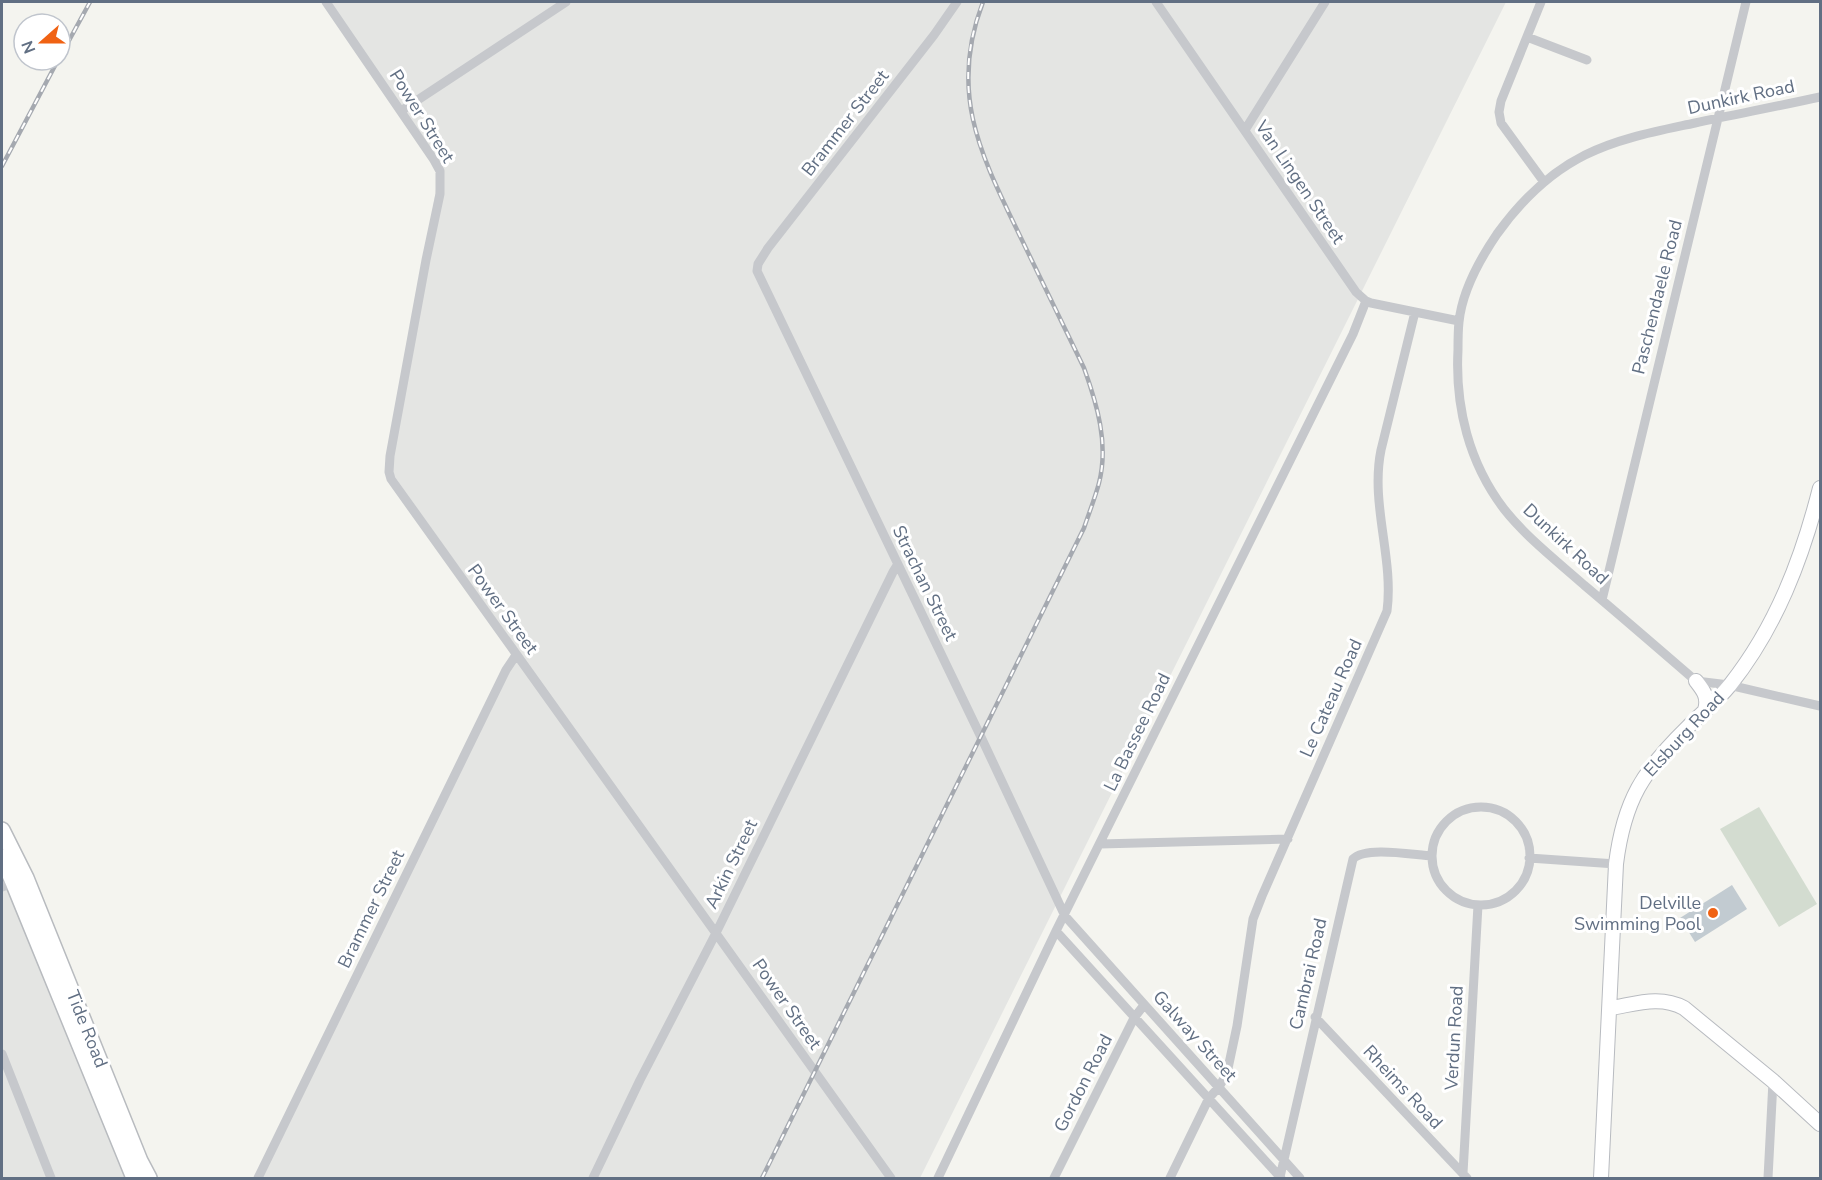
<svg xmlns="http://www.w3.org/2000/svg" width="1822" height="1180" viewBox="0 0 1822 1180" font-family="'Nunito Sans',sans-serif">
  <rect width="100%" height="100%" fill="#f4f4ef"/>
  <path fill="#e4e5e3" d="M325,2H1506L920,1178H260L518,650L390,470L439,171Z
    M2,842L147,1178H2Z"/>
  <path fill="#d3dcd0" d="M1759,807L1817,904L1779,927L1720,829Z"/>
  <path fill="#c2cbd1" d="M1732,885L1747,909L1695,942L1680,918Z"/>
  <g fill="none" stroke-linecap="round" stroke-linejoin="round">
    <g stroke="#b8bbc0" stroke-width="16">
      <path id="secondary" d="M1696,681C1703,690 1709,697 1705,710
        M1610,1008C1636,1004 1660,995 1684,1008L1773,1081L1820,1124
        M1601,1178L1616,864C1624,800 1643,771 1688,727C1702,713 1718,700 1730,685C1776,627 1802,559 1820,488"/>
    </g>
    <g stroke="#b8bbbf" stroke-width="18">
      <path id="primary" d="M2,830L26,878L140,1161L149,1178
        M2,857L13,882L134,1178"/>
    </g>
    <path stroke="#c6c8cc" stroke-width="9" d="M326,2L434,160L440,171V194L426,260L390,456L389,472L391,479L891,1178
      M957,2L934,35L768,248L758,264L757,271L981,737L1065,916L1300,1178
      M1156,2L1356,292L1366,301L1371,303L1459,321
      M1541,2L1501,101L1499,112L1501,123L1544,182
      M1527,37L1587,60
      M1820,97C1779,106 1737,114 1695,123C1658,131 1619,138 1585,155C1549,173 1520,202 1497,234C1480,259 1462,292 1459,322C1458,331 1458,341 1458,350C1455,407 1469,463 1504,509C1527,538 1557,561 1584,585C1622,617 1659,649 1696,681L1729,685L1820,706
      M401,111L566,2
      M1245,130L1325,2
      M1602,600L1746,2
      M1432 856a49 49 0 1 1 98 0a49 49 0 1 1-98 0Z
      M1100,844L1288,839
      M1529,858L1616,864
      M2,887L18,881
      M1056,931L1281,1178
      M1315,1017L1467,1178
      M2,1054L51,1178
      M1463,1173L1478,905
      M1280,1177L1353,859C1366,846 1413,855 1432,856
      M258,1178L506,670L516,655
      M593,1178L640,1080L716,933L893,572L898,564
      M938,1178L1056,931L1353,334L1366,301
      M1054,1178L1134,1018L1144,1005
      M1170,1178L1209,1098L1219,1087L1227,1073L1237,1026L1253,919L1262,896L1387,611C1394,558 1370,504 1381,450L1415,312
      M1768,1178L1773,1081"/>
    <use href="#secondary" stroke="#fff" stroke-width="14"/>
    <use href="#primary" stroke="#fff" stroke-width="15"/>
    <g stroke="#a5a9b0" stroke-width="4.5">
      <path id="rail" d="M60,57L90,2
        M2,166L58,60
        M762,1178L1084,528C1089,513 1095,498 1099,483C1109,444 1097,404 1084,368C1063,324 1041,280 1020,236C981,155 948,93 983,2"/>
    </g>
    <use href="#rail" stroke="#fff" stroke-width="2" stroke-dasharray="7" stroke-linecap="butt"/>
  </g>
  <circle fill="#f06213" stroke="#fff" stroke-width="2" cx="1713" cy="913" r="6"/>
  <g text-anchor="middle" stroke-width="6" stroke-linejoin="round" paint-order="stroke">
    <g font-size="18" fill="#616f83" stroke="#fff">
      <text transform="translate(1741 97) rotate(-12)" y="6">Dunkirk Road</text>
      <text transform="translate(422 116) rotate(58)" y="6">Power Street</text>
      <text transform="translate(845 123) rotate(-52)" y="6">Brammer Street</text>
      <text transform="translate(1300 182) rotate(56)" y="6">Van Lingen Street</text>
      <text transform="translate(1657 297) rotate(-76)" y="6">Paschendaele Road</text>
      <text transform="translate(1566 544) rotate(43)" y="6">Dunkirk Road</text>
      <text transform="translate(925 583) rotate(64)" y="6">Strachan Street</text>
      <text transform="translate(503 609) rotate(54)" y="6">Power Street</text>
      <text transform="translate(1331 698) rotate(-66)" y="6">Le Cateau Road</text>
      <text transform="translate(1137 732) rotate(-64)" y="6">La Bassee Road</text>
      <text transform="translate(1684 734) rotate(-47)" y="6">Elsburg Road</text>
      <text transform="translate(731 864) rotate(-64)" y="6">Arkin Street</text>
      <text transform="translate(371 909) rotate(-64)" y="6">Brammer Street</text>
      <text transform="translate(1308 974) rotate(-77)" y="6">Cambrai Road</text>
      <text transform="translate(787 1004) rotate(55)" y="6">Power Street</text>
      <text transform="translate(87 1029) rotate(68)" y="6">Tide Road</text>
      <text transform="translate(1195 1036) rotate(48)" y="6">Galway Street</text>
      <text transform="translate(1454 1038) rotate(-87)" y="6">Verdun Road</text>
      <text transform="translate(1083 1083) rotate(-63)" y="6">Gordon Road</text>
      <text transform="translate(1403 1087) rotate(47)" y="6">Rheims Road</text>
    </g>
    <g font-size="18" fill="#616f83" stroke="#fff" text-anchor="end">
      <text x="1701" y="909">Delville<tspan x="1701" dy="21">Swimming Pool</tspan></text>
    </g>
  </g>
  <rect width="1822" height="1180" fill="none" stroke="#616f83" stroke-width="6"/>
  <g transform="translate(42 42) rotate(249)"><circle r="28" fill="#ffffff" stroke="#c0c5cd" stroke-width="1.5"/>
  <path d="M0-4.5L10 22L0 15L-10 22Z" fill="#f06213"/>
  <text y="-9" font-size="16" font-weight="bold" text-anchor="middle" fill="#616f83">N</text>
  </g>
</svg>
